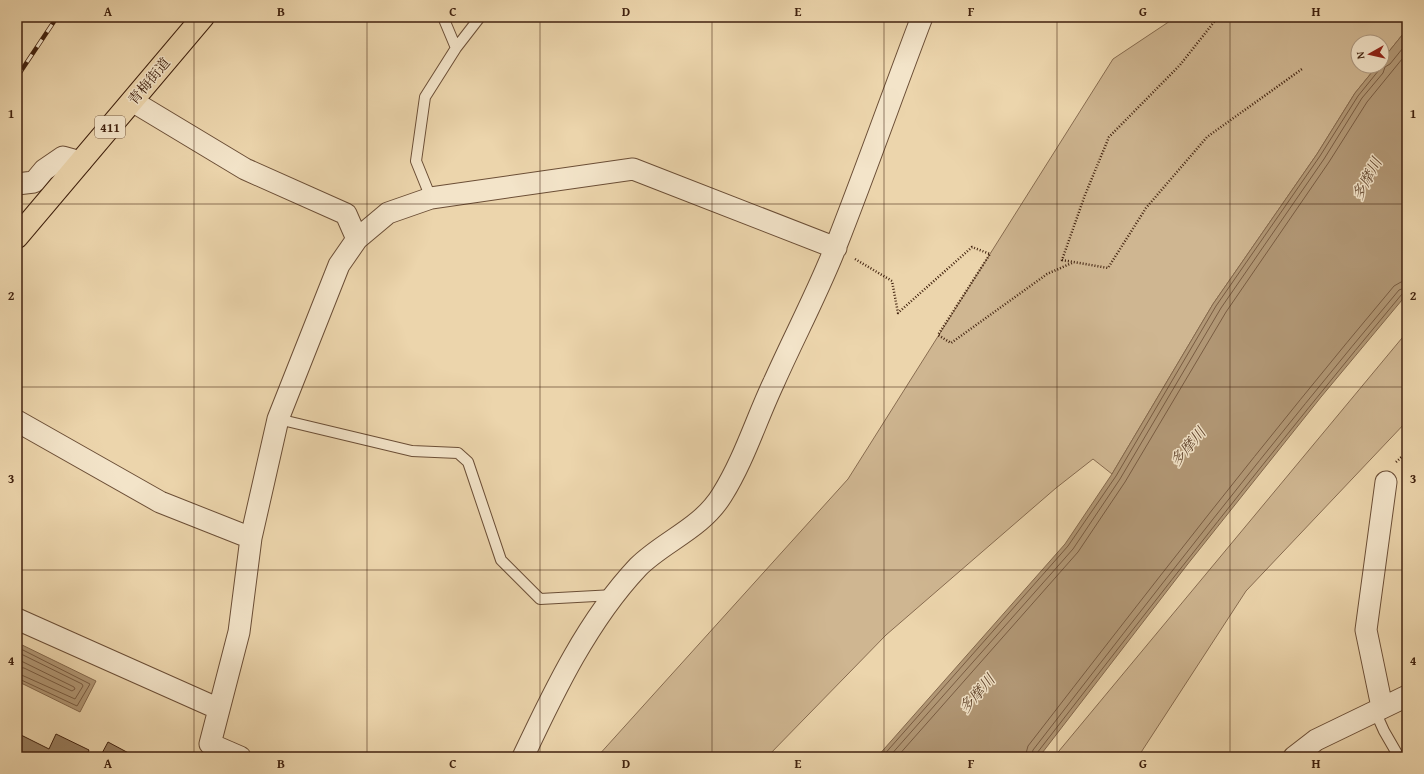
<svg xmlns="http://www.w3.org/2000/svg" width="1424" height="774" viewBox="0 0 1424 774" font-family="'Gentium Book Plus','Noto Serif JP',serif">
  <rect width="100%" height="100%" fill="#ecd5ac"/>
  <filter id="stains"><feTurbulence type="fractalNoise" baseFrequency=".005" numOctaves="4"/><feColorMatrix values="0 0 0 0 .2 0 0 0 0 .09 0 0 0 0 .02 0 0 0 .5 -.17"/></filter>
  <radialGradient id="worn" r=".72"><stop offset=".6" stop-color="#630" stop-opacity="0"/><stop offset="1" stop-color="#630" stop-opacity=".3"/></radialGradient>
  <path fill="#cfb691" stroke="#886c50" d="M1176,17H1407V29L1382,60V42H1358V66H1377L1355,93L1317,154L1213,304L1112,474L1093,459L1056,488L886,635L767,757H597L848,479L1113,59Z
    M1407,332V421L1246,591L1138,757H1054Z"/>
  <path fill="#b29876" stroke="#84684c" d="M1407,29V294L1321,397L1187,565L1039,757H877L1065,544L1112,474L1213,304L1317,154L1355,93L1377,66H1382V60Z
    M18,643L96,681L80,712L17,681Z"/>
  <g fill="none" stroke-linecap="round" stroke-linejoin="round">
    <path stroke="#795c42" stroke-width="1" d="M17,647L90,684L77,706L17,678
      M17,652L82,684L83,686L75,699L17,673
      M17,659L74,687L75,689L72,691L24,668L17,667
      M882,757L1068,546L1116,476L1216,306L1320,156L1358,96L1379,70L1380,66
      M889,757L1073,549L1120,479L1221,308L1324,159L1362,98L1383,73L1385,67L1390,64L1407,43
      M897,757L1078,552L1125,482L1226,312L1329,162L1367,102L1407,53
      M1025,757L1028,746C1148,591 1268,436 1394,286L1401,282L1407,281
      M1031,757L1033,750C1153,595 1273,440 1399,290L1407,287
      M1036,757L1037,753C1157,598 1277,444 1402,294L1407,292"/>
  </g>
  <path fill="#997f60" stroke="#40210e" d="M17,733L49,749L56,734L89,750L86,757H17Z
    M108,742L136,757H100Z"/>
  <g fill="none" stroke-linecap="round" stroke-linejoin="round">
    <g stroke="#6b4e36" stroke-width="12">
      <path id="service" d="M456,48L480,17
        M431,198L416,161L425,97L456,48L443,17
        M278,419L412,451L458,453L468,462L501,560L540,599L614,595
        M1375,711L1384,731L1399,757"/>
    </g>
    <g stroke="#6b4e36" stroke-width="23">
      <path id="minor" d="M132,101L245,169L346,214L357,239
        M17,184L34,182L44,170L63,157L81,162
        M17,421L160,502L251,538
        M17,619L219,709
        M1382,707L1366,630L1386,482
        M240,757L210,744L239,632L251,538L278,419L339,265L357,239L388,213L431,198L633,169L836,248
        M523,757C554,691 588,620 638,567C664,541 701,529 722,495C744,460 756,420 774,382C794,337 818,292 836,246C866,170 893,93 922,17
        M1294,757L1316,740L1407,696"/>
    </g>
    <g stroke="#40210e" stroke-width="24">
      <path id="trunk" d="M17,237L203,17"/>
    </g>
    <path stroke="#40210e" stroke-width="2.5" stroke-dasharray="1 2" stroke-linecap="butt" d="M1218,17L1180,65L1109,137L1085,195L1062,260L1108,268L1146,208L1207,137L1302,69
      M855,259L892,281L898,313L972,247L990,254L938,335L951,343L1047,274L1072,263
      M1396,462L1407,452"/>
    <use href="#service" stroke="#f3e4c9" stroke-width="10"/>
    <use href="#minor" stroke="#f3e4c9" stroke-width="21"/>
    <use href="#trunk" stroke="#ecd5ac" stroke-width="22"/>
    <g stroke="#40210e" stroke-width="4.5">
      <path id="rail" d="M17,77L57,17"/>
    </g>
    <use href="#rail" stroke="#f3e4c9" stroke-width="3" stroke-dasharray="9" stroke-linecap="butt"/>
  </g>
  <path fill="none" stroke="#40210e" stroke-width="1" stroke-opacity="0.55" d="M194,17V757M367,17V757M540,17V757M712,17V757M884,17V757M1057,17V757M1230,17V757M17,204H1407M17,387H1407M17,570H1407"/>
  <g text-anchor="middle" stroke-width="3" stroke-linejoin="round" paint-order="stroke">
    <rect fill="#f3e4c9" stroke="#765c46" stroke-width="1" x="95" y="116" width="30" height="22" rx="3"/>
    <g font-size="13" font-weight="bold" fill="#40210e">
      <text x="110" y="132">411</text>
    </g>
    <g font-size="14" fill="#40210e" stroke="#f3e4c9">
      <text transform="translate(149 81) rotate(-50)" y="5">青梅街道</text>
    </g>
    <g font-size="15" font-style="italic" fill="#62452d" stroke="#f3e4c9">
      <text transform="translate(1367 179) rotate(-62)" y="5">多摩川</text>
      <text transform="translate(1188 447) rotate(-50)" y="5">多摩川</text>
      <text transform="translate(977 694) rotate(-49)" y="5">多摩川</text>
    </g>
  </g>
  <rect width="1424" height="774" fill="none" stroke="#ecd5ac" stroke-width="44"/>
  <g transform="translate(1370 54) rotate(262)"><circle r="19" fill="#f3e4c9" stroke="#ab967e"/>
  <path d="M0-3L7 15L0 10L-7 15Z" fill="#8f2418"/>
  <text y="-6" font-size="11" font-weight="bold" text-anchor="middle" fill="#40210e">N</text>
  </g>
  <rect x="22" y="22" width="1380" height="730" fill="none" stroke="#40210e" stroke-width="1.5"/>
  <g font-size="13" text-anchor="middle" font-weight="bold" fill="#40210e">
    <text x="108" y="16">A</text>
    <text x="281" y="16">B</text>
    <text x="453" y="16">C</text>
    <text x="626" y="16">D</text>
    <text x="798" y="16">E</text>
    <text x="971" y="16">F</text>
    <text x="1143" y="16">G</text>
    <text x="1316" y="16">H</text>
    <text x="11" y="118">1</text>
    <text x="1413" y="118">1</text>
    <text x="11" y="300">2</text>
    <text x="1413" y="300">2</text>
    <text x="11" y="483">3</text>
    <text x="1413" y="483">3</text>
    <text x="11" y="665">4</text>
    <text x="1413" y="665">4</text>
    <text x="108" y="768">A</text>
    <text x="281" y="768">B</text>
    <text x="453" y="768">C</text>
    <text x="626" y="768">D</text>
    <text x="798" y="768">E</text>
    <text x="971" y="768">F</text>
    <text x="1143" y="768">G</text>
    <text x="1316" y="768">H</text>
  </g>
  <rect width="100%" height="100%" filter="url(#stains)"/>
  <rect width="100%" height="100%" fill="url(#worn)"/>
</svg>
